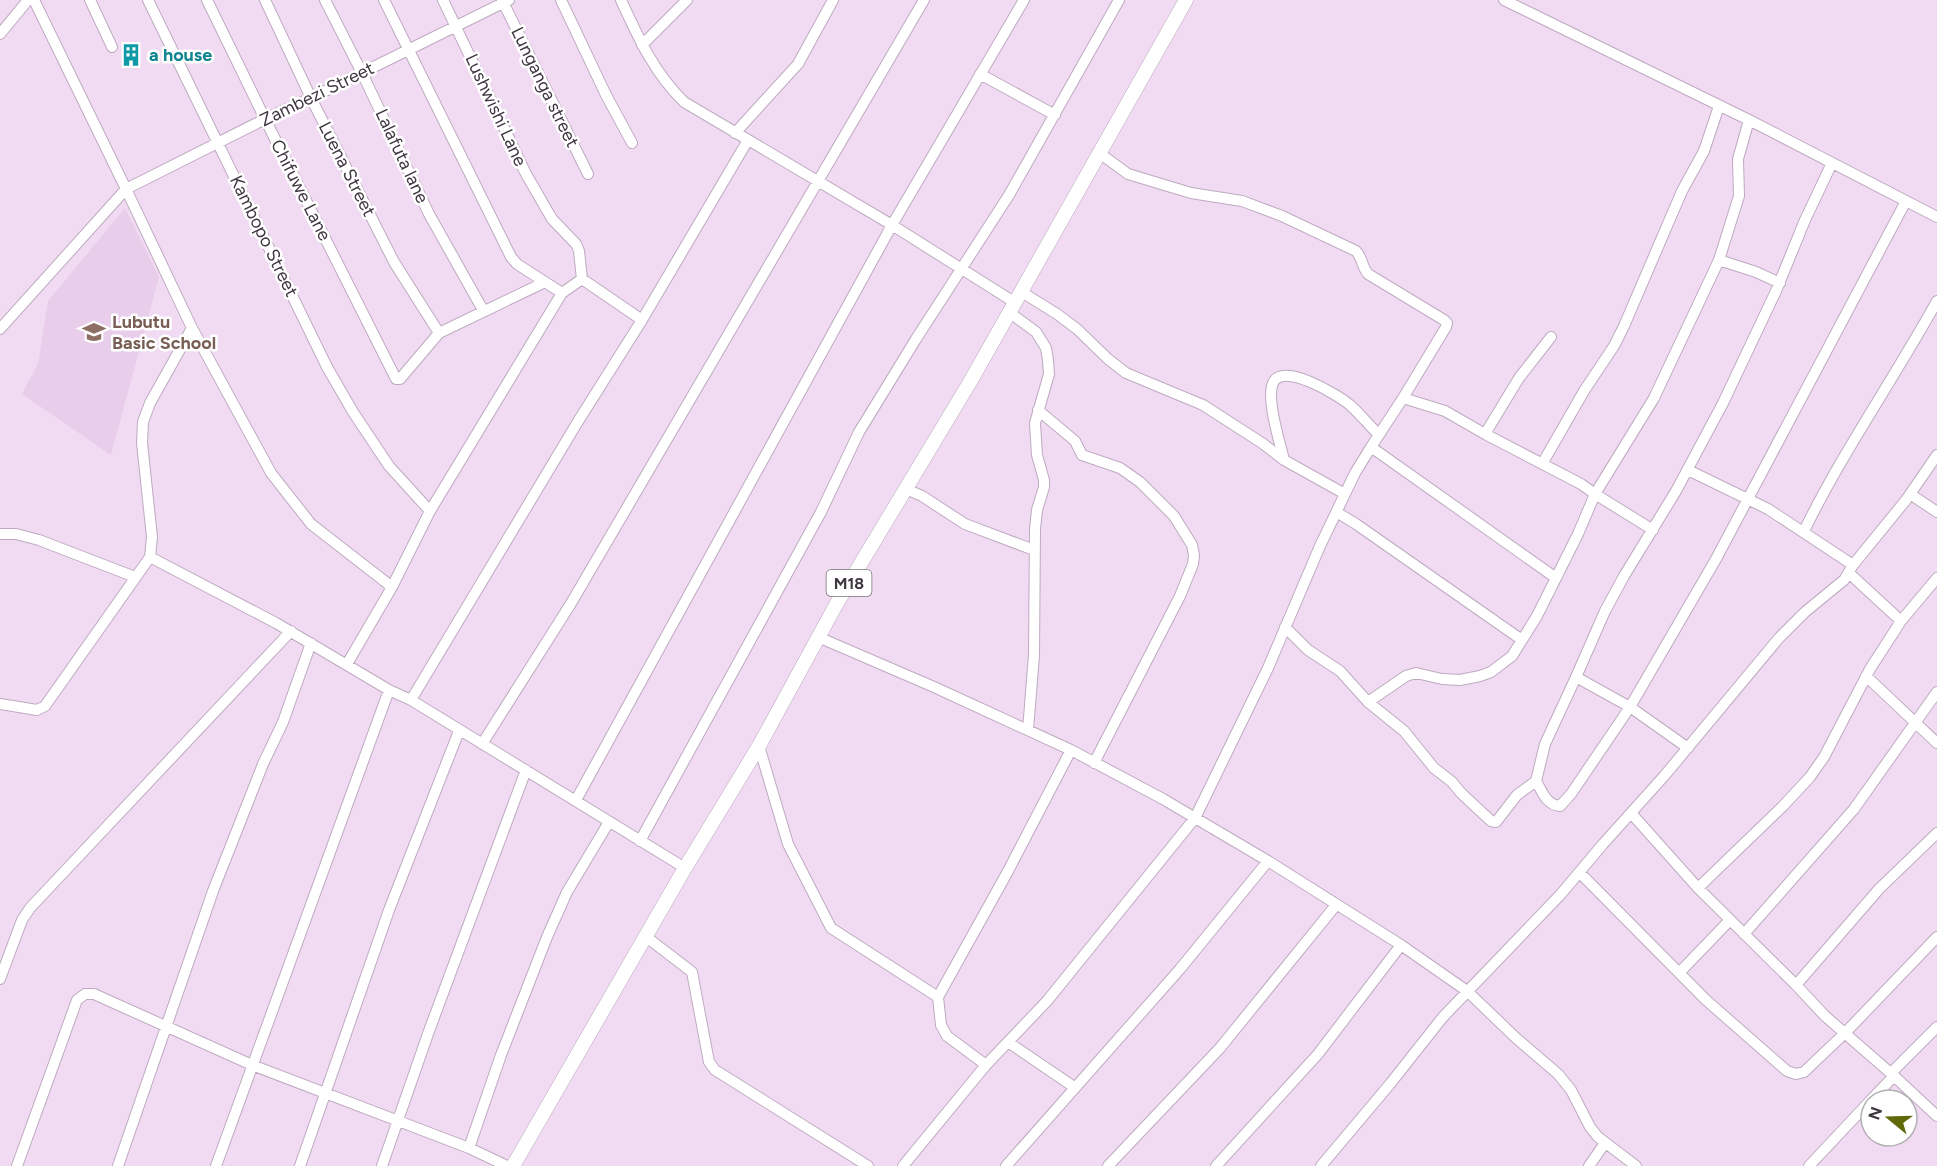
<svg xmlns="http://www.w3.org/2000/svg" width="1937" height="1166" viewBox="0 0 1937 1166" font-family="Figtree,sans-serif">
  <rect width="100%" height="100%" fill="#f0dbf2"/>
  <path fill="#e8ceeb" d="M125,208L159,277L111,455L22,394L38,364L48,301Z"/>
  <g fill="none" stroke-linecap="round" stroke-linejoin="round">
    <g stroke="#beaac0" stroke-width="12">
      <path id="minor" d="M34,0L126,189L265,119L311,98L509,0
        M90,0L112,47
        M148,0L327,367L353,412L389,466L430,511
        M207,0L265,119L396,379H400L439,333L545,282
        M265,0L311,98L394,262L439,333
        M325,0L362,73L429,214L483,310
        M384,0L511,257L517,264L562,293
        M443,0L526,174L552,219L576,244L579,251L582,279
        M502,0L588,174
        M561,0L606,95L632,143
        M621,0C638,37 654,73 684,102L892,225L1014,302
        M1504,0L1749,120L1937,217
        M0,34L28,0
        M642,45L687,0
        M980,74L1055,115
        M735,133L798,64L833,0
        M1098,152L1128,174L1191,193L1242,201L1282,216L1356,251C1362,257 1362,267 1368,274L1444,320L1447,323L1446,327L1403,398
        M1832,163L1805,220L1776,291L1723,403L1676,491L1624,576L1605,611L1576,677L1630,707L1716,559L1906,201
        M1719,260L1756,272L1780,283
        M1020,291L1057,314L1077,329L1108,359L1126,373L1203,405L1262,443L1284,460
        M1009,312L1036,332L1046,348L1048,360L1049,374L1035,423L1037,455L1044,480V487L1037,510L1035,529L1034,655L1028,730
        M192,328L150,403L143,422L142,443L152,537L150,557L276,623L389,690L411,700L685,868
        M0,329L126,189L192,328L271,473L311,524L392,587L347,664
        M1038,410L1075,441L1082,455L1120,468L1140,482L1174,516L1192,545L1194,555L1193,564L1180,596L1094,763
        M1485,434L1519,378L1551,337
        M1542,464L1584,391L1614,346L1624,326L1682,191L1704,151L1719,106
        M1688,470L1768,509L1853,565
        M906,489L922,496L965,524L1034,550
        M1345,494L1284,460C1280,443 1266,399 1273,383C1282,361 1338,395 1350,405C1360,414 1369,425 1379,435
        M1910,494L1937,512
        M1338,513L1356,524L1522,640
        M1804,531C1843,451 1894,379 1937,301
        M0,534H16L39,540L135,577
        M1850,574L1901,621
        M1556,578L1371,447L1403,398L1445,411L1485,434L1581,484L1595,494L1653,530
        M392,587L430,511L562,293L582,279L642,320
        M1285,627L1308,650L1340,671L1368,702L1404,731L1434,768L1452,782L1461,793L1491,821L1496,822L1517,795L1536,781
        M818,637L934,687L1071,750L1163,799L1268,861L1401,945L1467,991L1516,1038L1558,1074L1571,1090L1590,1127L1598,1137L1636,1166
        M1866,676L1937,743
        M1576,677L1545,744L1536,781C1542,791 1546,805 1560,806L1571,794L1630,707L1688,748
        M411,700L577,423L642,320L748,140
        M1368,702L1406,676L1416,673L1442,679L1460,680L1480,676L1491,672L1512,656L1537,616L1578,534L1595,494L1654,398L1719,260L1739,196L1738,159L1749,120
        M0,704L37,710L45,706L150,557
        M482,744L570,605L924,0
        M759,746L788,844L831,928L938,997
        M576,800L892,225L1024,0
        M1631,813L1698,888L1796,985L1825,1016L1894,1076L1937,1116
        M640,841L821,512L859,432L916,339L1009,195L1119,0
        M1580,873L1706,1000L1787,1071L1796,1074L1804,1072L1845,1033L1937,937
        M1698,888L1783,806L1810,777L1824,757L1870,669L1901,621L1937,578
        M1744,934L1854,809L1937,692
        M645,936L692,972L709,1062L715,1070L868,1166
        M1679,973L1730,920
        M0,979L22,920L30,908L291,631
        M1796,985L1879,889L1937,833
        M1008,1042L1074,1087
        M986,1065L947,1036L941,1025L938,997L1007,873L1071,750
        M1891,1073L1937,1027
        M1871,1100L1894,1076
        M469,1148L501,1055L547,937L567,892L609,822
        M17,1166L77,1000L85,994H94L252,1065L469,1148L507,1166
        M118,1166L213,891L263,764L283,722L311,643
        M216,1166L389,690
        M300,1166L389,910L459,731
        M382,1166L429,1031L526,770
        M903,1166L986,1065L1047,1001L1195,818L1268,668L1320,546L1355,473L1371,447
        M1006,1166L1180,969L1268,861
        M1108,1166L1220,1048L1336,905
        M1216,1166L1318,1054L1401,945
        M1321,1166L1390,1084L1443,1017L1561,894L1603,844L1665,775L1779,638L1805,612L1844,580L1853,565L1906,500L1937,455
        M1589,1166L1605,1143
        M1809,1166L1871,1100"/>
    </g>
    <g stroke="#beaac0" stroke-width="15">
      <path id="major" d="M513,1166L685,868L759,746L837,603L970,382L1186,0"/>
    </g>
    <use href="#minor" stroke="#fff" stroke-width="10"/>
    <use href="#major" stroke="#fff" stroke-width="14"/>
  </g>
  <defs>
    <g id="building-bare" transform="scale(1.8)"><path d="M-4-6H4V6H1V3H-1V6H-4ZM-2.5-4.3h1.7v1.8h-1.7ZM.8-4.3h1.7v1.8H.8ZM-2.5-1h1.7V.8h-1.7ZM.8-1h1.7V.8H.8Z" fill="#0f9aa8" stroke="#fff" stroke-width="2.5" paint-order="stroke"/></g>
    <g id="school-bare" transform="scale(1.8)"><path d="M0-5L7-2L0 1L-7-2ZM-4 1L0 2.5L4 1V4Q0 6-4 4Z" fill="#8d6e63" stroke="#fff" stroke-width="2.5" paint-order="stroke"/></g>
  </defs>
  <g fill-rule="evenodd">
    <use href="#building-bare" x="131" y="55"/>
    <use href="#school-bare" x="94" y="332"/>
  </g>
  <g text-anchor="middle" stroke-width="5" stroke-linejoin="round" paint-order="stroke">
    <rect fill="#fff" stroke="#797379" stroke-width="1.5" x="826.5" y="570" width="45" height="26" rx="4.5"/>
    <g font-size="16" font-weight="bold" fill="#3f3740">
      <text x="849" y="589">M18</text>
    </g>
    <g font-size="18" font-weight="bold" fill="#0d838f" stroke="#fff" text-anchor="start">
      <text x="149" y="61">a house</text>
    </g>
    <g font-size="18" fill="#3f3740" stroke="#fff">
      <text transform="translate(545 87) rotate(64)" y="6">Lunganga street</text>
      <text transform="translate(317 94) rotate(-26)" y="6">Zambezi Street</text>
      <text transform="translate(496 110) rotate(65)" y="6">Lushwishi Lane</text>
      <text transform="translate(402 156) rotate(65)" y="6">Lalafuta lane</text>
      <text transform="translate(347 169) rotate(63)" y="6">Luena Street</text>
      <text transform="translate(301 190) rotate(63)" y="6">Chifuwe Lane</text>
      <text transform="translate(264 236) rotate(64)" y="6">Kambopo Street</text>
    </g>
    <g font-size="18" font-weight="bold" fill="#785e54" stroke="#fff" text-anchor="start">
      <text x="112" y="328">Lubutu<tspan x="112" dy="21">Basic School</tspan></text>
    </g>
  </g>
  <g transform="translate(1889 1118) rotate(289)"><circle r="28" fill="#ffffff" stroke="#b2afb3" stroke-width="1.5"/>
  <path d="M0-4.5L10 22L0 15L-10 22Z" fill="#606809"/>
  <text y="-9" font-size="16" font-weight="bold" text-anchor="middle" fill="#3f3740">N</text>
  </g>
</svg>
